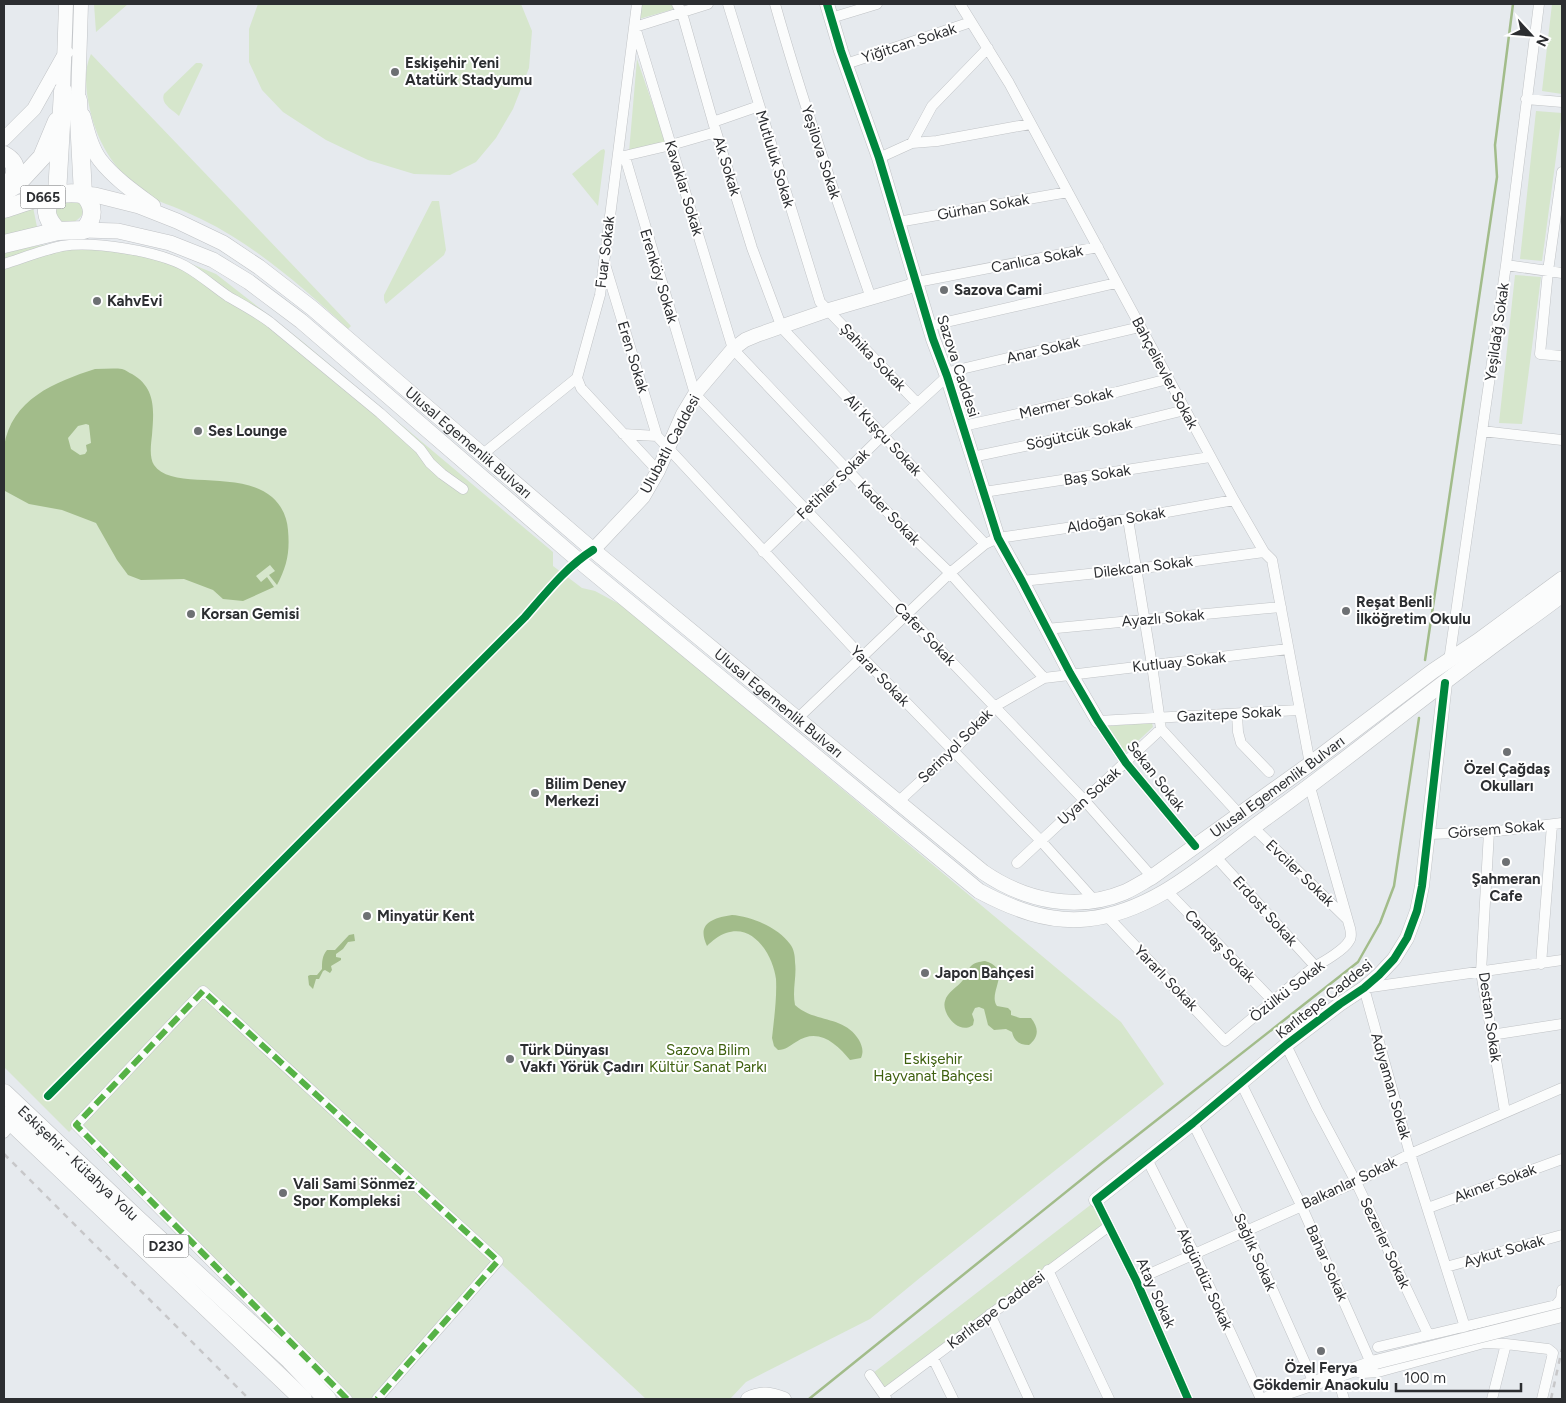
<svg xmlns="http://www.w3.org/2000/svg" width="1566" height="1403" viewBox="0 0 1566 1403" font-family="Figtree,sans-serif">
  <rect width="100%" height="100%" fill="#e6eaee"/>
  <path fill="#d6e6cc" d="M94,4H128L96,32Z
    M258,4H521L532,31L529,68L513,109L496,138L476,162L450,175L414,174L368,160L326,140L283,112L262,90L249,62V29Z
    M641,4H672L674,9L639,19Z
    M1552,4H1562V94L1542,91Z
    M91,54L351,326L348,329C316,299 283,270 246,245C227,232 207,221 186,212C174,206 159,203 148,195C118,176 98,145 90,110C86,92 83,71 91,54Z
    M637,59L666,143L629,152Z
    M196,63H201L203,65L179,116C173,110 160,104 164,94Z
    M1536,111L1562,113L1542,261L1520,259Z
    M604,149L605,151L598,206L572,174L601,150Z
    M70,199L80,203L84,210C80,225 61,227 54,213C57,203 60,202 70,199Z
    M432,201H439L446,250L444,255L386,304L384,300V295Z
    M33,207L37,227L4,235V216Z
    M61,242L167,254L216,274L303,342L553,552V566L582,588L595,591L623,606L1121,1022L1164,1084L921,1277L870,1319L746,1382L730,1399H646L498,1261L377,1399H347L75,1126L69,1132L4,1067V254L13,250Z
    M1515,275L1541,277L1522,424L1499,423Z
    M1152,723L1153,727L1125,753L1107,726Z
    M1093,1203L1105,1225L885,1389L873,1373Z"/>
  <path fill="#a2bc8a" fill-rule="evenodd" d="M95,369C104,369 114,368 122,369C126,370 129,373 132,374C156,388 154,410 152,435C151,444 149,457 154,465C171,491 240,469 272,497C282,506 287,517 288,530C290,552 287,566 277,585L269,575L275,571L270,565L256,576L261,582L267,577L274,587L243,601L223,599L213,590L184,579L141,580L128,575L117,560L96,523L62,510L29,504L5,491L4,485C4,473 2,459 4,447C11,399 55,382 95,369ZM86,424L89,425L91,443L86,445L87,451L85,454L80,455L71,449L68,438L78,426Z
    M732,915C751,916 779,928 790,944C794,949 795,956 795,962C797,976 792,990 795,1005C814,1023 844,1015 859,1040C862,1046 864,1051 861,1058L850,1060C836,1043 818,1027 796,1042C789,1046 786,1050 778,1050L774,1046L772,1038C774,1019 777,998 776,979C773,956 754,923 726,933C719,935 712,941 707,946C696,923 713,918 732,915Z
    M354,934L355,941L348,942L343,949L336,954V957L341,958V960L331,966L332,970L330,973L325,970L323,971L319,979H316L313,989L309,985L308,976L310,975H317L322,969C322,962 322,956 327,950H335L349,935Z
    M985,961C1014,970 987,992 997,1006L1008,1008L1011,1011V1015L1020,1018H1031C1039,1028 1039,1037 1029,1045C1020,1045 1014,1041 1012,1032L1006,1029L994,1030L988,1025L984,1009L979,1007L975,1008L972,1014L974,1020L973,1025C958,1036 941,1012 945,1001C947,992 958,987 963,980C967,976 967,970 971,966C975,962 979,962 985,961Z"/>
  <g fill="none" stroke-linecap="round" stroke-linejoin="round">
    <path stroke="#a2bc8a" stroke-width="2.5" d="M1425,660L1497,177L1495,145L1513,4
      M809,1399L1102,1163L1358,962L1380,923L1394,886L1419,718"/>
    <g stroke="#c0c3c6" stroke-width="11">
      <path id="street" d="M677,4L682,13L713,122L752,248L782,328L985,544
        M708,4L635,27L733,349L893,518L950,573L1044,678
        M728,4L820,302L917,403
        M775,4C803,103 837,201 871,298
        M960,4L1009,83L1234,500L1264,552L1272,560L1310,764
        M831,18L877,4
        M846,64L971,22
        M1526,99L1562,102
        M713,122L759,106
        M912,143L932,106L988,48
        M620,157L671,145L716,132
        M625,157L695,394L1085,801L1152,877
        M879,158L912,143L937,141L1030,124
        M1562,172L1548,271L1540,354L1562,356
        M898,222L1068,192
        M604,261L657,436L863,658L1041,841L1094,900
        M4,264C23,258 43,250 62,246C94,241 157,251 185,266C201,275 214,287 229,297C243,305 258,313 271,323L380,413L420,449L430,463L442,474L463,489
        M1506,265L1562,273
        M917,282L1098,247
        M929,326L1116,283
        M577,378L581,388L658,471
        M963,426L1117,392L1168,379
        M1482,431L1562,440
        M623,434L657,436
        M483,454L577,378L600,295L637,4
        M972,457L1120,426L1185,410
        M984,492L1210,457
        M1128,519L1152,665L1161,729L1240,815
        M763,552L883,435L953,371L1140,327
        M1022,581L1136,569L1264,552
        M1046,629L1281,607
        M1449,661L1506,265L1539,4
        M1237,714L1238,732L1241,743L1269,772
        M797,719L950,573L985,544L998,538L1128,519L1234,500
        M1098,721L1299,710
        M1098,721L1126,763L1195,846
        M898,802L953,751L994,707L1044,678L1288,649
        M1253,827L1346,918
        M1489,832L1481,972L1505,1112
        M1429,834L1489,832L1562,823
        M1215,856L1315,966
        M1017,863L1161,729
        M1167,891L1273,1001
        M1106,915L1225,1041L1315,966C1324,962 1345,949 1349,941C1352,937 1351,932 1350,928L1310,787
        M1541,964L1552,825
        M1491,1035L1562,1024
        M1286,1045L1317,1109L1356,1182L1428,1334
        M1241,1083L1301,1205L1371,1363
        M1193,1123L1246,1230L1314,1383
        M4,1133L12,1123
        M1147,1159L1194,1253L1261,1399
        M1096,1200L1136,1280L1188,1399
        M1428,1208L1562,1159
        M1446,1267L1562,1235
        M1048,1270L1109,1399
        M1136,1280L1356,1182L1410,1154L1562,1088
        M990,1314L1029,1399
        M1471,1346L1410,1154L1364,988L1562,960
        M1378,1347L1556,1305L1561,1299L1562,1290
        M933,1358L953,1399
        M1354,1371L1363,1373L1378,1372L1484,1343L1506,1344L1548,1349L1553,1353L1542,1399
        M870,1375L886,1398
        M1337,1375L1344,1399
        M884,1394L1109,1226
        M347,1399L76,1125L203,991L498,1261L377,1399
        M1492,1399L1506,1344"/>
    </g>
    <g stroke="#c0c3c6" stroke-width="15">
      <path id="secondary" d="M827,4L841,51L879,158L933,339L947,376L998,538L1022,581L1070,673L1098,721
        M63,91L66,4
        M78,100L81,4
        M4,139L34,109L66,52
        M593,550L643,497L658,471L683,414L695,394L733,349L745,340L757,335L829,310L908,287L917,282
        M1096,1200L1193,1123L1286,1045L1340,1004L1364,988L1379,975L1394,959L1407,938L1417,911L1422,886L1445,683
        M748,1399C761,1392 771,1394 784,1399
        M1267,1399L1376,1362"/>
    </g>
    <g stroke="#c0c3c6" stroke-width="16">
      <g id="primary">
        <path d="M83,116C87,131 91,148 100,160C114,178 134,192 153,206"/>
        <path id="s1" d="M83,194L95,195L139,206L177,221L223,243L259,267L312,308L593,550L983,872C1025,901 1077,912 1125,892C1134,888 1143,882 1152,877L1310,764L1433,671L1478,641L1562,579"/>
        <path d="M84,230L118,231L170,243L213,260L249,282L301,321L578,560L979,891C1013,909 1048,923 1087,919C1156,912 1210,859 1263,820C1339,766 1411,706 1486,651C1511,632 1537,614 1562,595"/>
      </g>
    </g>
    <g stroke="#c0c3c6" stroke-width="19">
      <g id="highway">
        <path d="M4,155C20,164 17,176 6,188"/>
        <path d="M4,192L17,184L42,157L57,121"/>
        <path d="M4,209C29,201 56,190 83,194"/>
        <path d="M58,231C45,218 42,207 57,194L63,91"/>
        <path d="M4,244L58,231L84,230C94,219 95,205 83,194L78,100"/>
        <path id="s2" d="M4,1093L136,1218L290,1360L327,1399"/>
        <path d="M4,1115L303,1399"/>
      </g>
    </g>
    <use href="#street" stroke="#fbfcfc" stroke-width="10"/>
    <use href="#secondary" stroke="#fbfcfc" stroke-width="14"/>
    <use href="#primary" stroke="#fbfcfc" stroke-width="15"/>
    <use href="#highway" stroke="#fbfcfc" stroke-width="18"/>
    <path stroke="#c7c7c9" stroke-width="2.5" stroke-dasharray="6 6" stroke-linecap="butt" d="M4,1154L249,1399
      M1551,1399L1562,1349"/>
    <g stroke="#c0c3c6" stroke-width="15" stroke-linecap="butt">
      <path id="secondary-bridge" d="M1376,1362L1562,1315"/>
    </g>
    <use href="#secondary-bridge" stroke="#fbfcfc" stroke-width="14"/>
    <path stroke="#56b246" stroke-width="6" stroke-dasharray="12 6" stroke-linecap="butt" d="M347,1399L76,1125L203,991L498,1261L377,1399"/>
    <g stroke="#fff" stroke-width="11">
      <path id="cycleway" d="M827,4L841,51L879,158L933,339L947,376L998,538L1022,581L1070,673L1098,721L1126,763L1195,846
        M48,1096L525,617C546,593 566,567 593,550
        M1188,1399L1136,1280L1096,1200L1193,1123L1286,1045L1340,1004L1364,988L1379,975L1394,959L1407,938L1417,911L1422,886L1445,683"/>
    </g>
    <use href="#cycleway" stroke="#00873e" stroke-width="8"/>
  </g>
  <g fill="#6d7073" stroke="#fff" stroke-width="2">
    <circle cx="395" cy="72" r="5"/>
    <circle cx="944" cy="290" r="5"/>
    <circle cx="97" cy="301" r="5"/>
    <circle cx="198" cy="431" r="5"/>
    <circle cx="1346" cy="611" r="5"/>
    <circle cx="191" cy="614" r="5"/>
    <circle cx="1507" cy="752" r="5"/>
    <circle cx="535" cy="793" r="5"/>
    <circle cx="1506" cy="862" r="5"/>
    <circle cx="367" cy="916" r="5"/>
    <circle cx="925" cy="973" r="5"/>
    <circle cx="510" cy="1059" r="5"/>
    <circle cx="283" cy="1193" r="5"/>
    <circle cx="1321" cy="1351" r="5"/>
  </g>
  <g text-anchor="middle" stroke-width="4" stroke-linejoin="round" paint-order="stroke">
    <g fill="#fff" stroke="#6b6d6f" stroke-width="1">
      <rect x="20.5" y="185.5" width="45" height="23" rx="4"/>
      <rect x="143.5" y="1234.5" width="45" height="23" rx="4"/>
    </g>
    <g font-size="14" font-weight="bold" fill="#2c2e31">
      <text x="43" y="202">D665</text>
      <text x="166" y="1251">D230</text>
    </g>
    <g font-size="15" fill="#2c2e31" stroke="#fff">
      <text transform="translate(909 43) rotate(-18)" y="5">Yiğitcan Sokak</text>
      <text transform="translate(821 152) rotate(72)" y="5">Yeşilova Sokak</text>
      <text transform="translate(775 159) rotate(73)" y="5">Mutluluk Sokak</text>
      <text transform="translate(727 166) rotate(73)" y="5">Ak Sokak</text>
      <text transform="translate(684 188) rotate(73)" y="5">Kavaklar Sokak</text>
      <text transform="translate(983 207) rotate(-10)" y="5">Gürhan Sokak</text>
      <text transform="translate(605 252) rotate(-83)" y="5">Fuar Sokak</text>
      <text transform="translate(1037 259) rotate(-11)" y="5">Canlıca Sokak</text>
      <text transform="translate(659 276) rotate(73)" y="5">Erenköy Sokak</text>
      <text transform="translate(1497 332) rotate(-82)" y="5">Yeşildağ Sokak</text>
      <text transform="translate(1043 350) rotate(-13)" y="5">Anar Sokak</text>
      <text transform="translate(633 357) rotate(73)" y="5">Eren Sokak</text>
      <text transform="translate(873 357) rotate(46)" y="5">Şahika Sokak</text>
      <text transform="translate(958 366) rotate(72)" y="5">Sazova Caddesi</text>
      <text transform="translate(1165 373) rotate(62)" y="5">Bahçelievler Sokak</text>
      <text transform="translate(1066 403) rotate(-13)" y="5">Mermer Sokak</text>
      <text transform="translate(1079 434) rotate(-12)" y="5">Sögütcük Sokak</text>
      <text transform="translate(883 435) rotate(47)" y="5">Ali Kuşçu Sokak</text>
      <text dy="5" stroke="none"><textPath href="#s1" startOffset="466">Ulusal Egemenlik Bulvarı</textPath></text>
      <text transform="translate(670 444) rotate(-62)" y="5">Ulubatlı Caddesi</text>
      <text transform="translate(1097 475) rotate(-9)" y="5">Baş Sokak</text>
      <text transform="translate(833 484) rotate(-44)" y="5">Fetihler Sokak</text>
      <text transform="translate(889 513) rotate(46)" y="5">Kader Sokak</text>
      <text transform="translate(1116 520) rotate(-9)" y="5">Aldoğan Sokak</text>
      <text transform="translate(1143 567) rotate(-7)" y="5">Dilekcan Sokak</text>
      <text transform="translate(1163 618) rotate(-5)" y="5">Ayazlı Sokak</text>
      <text transform="translate(925 634) rotate(46)" y="5">Cafer Sokak</text>
      <text transform="translate(1179 662) rotate(-6)" y="5">Kutluay Sokak</text>
      <text transform="translate(880 676) rotate(46)" y="5">Yarar Sokak</text>
      <text dy="5" stroke="none"><textPath href="#s1" startOffset="871">Ulusal Egemenlik Bulvarı</textPath></text>
      <text transform="translate(1229 714) rotate(-3)" y="5">Gazitepe Sokak</text>
      <text transform="translate(955 746) rotate(-45)" y="5">Serinyol Sokak</text>
      <text transform="translate(1156 776) rotate(52)" y="5">Sekan Sokak</text>
      <text dy="5" stroke="none"><textPath href="#s1" startOffset="1471">Ulusal Egemenlik Bulvarı</textPath></text>
      <text transform="translate(1089 796) rotate(-42)" y="5">Uyan Sokak</text>
      <text transform="translate(1496 829) rotate(-5)" y="5">Görsem Sokak</text>
      <text transform="translate(1300 873) rotate(44)" y="5">Evciler Sokak</text>
      <text transform="translate(1265 911) rotate(48)" y="5">Erdost Sokak</text>
      <text transform="translate(1220 946) rotate(46)" y="5">Candaş Sokak</text>
      <text transform="translate(1166 978) rotate(46)" y="5">Yararlı Sokak</text>
      <text transform="translate(1287 991) rotate(-38)" y="5">Özülkü Sokak</text>
      <text transform="translate(1324 999) rotate(-38)" y="5">Karlıtepe Caddesi</text>
      <text transform="translate(1490 1017) rotate(82)" y="5">Destan Sokak</text>
      <text transform="translate(1391 1086) rotate(74)" y="5">Adıyaman Sokak</text>
      <text dy="5" stroke="none"><textPath href="#s2" startOffset="102">Eskişehir - Kütahya Yolu</textPath></text>
      <text transform="translate(1349 1183) rotate(-25)" y="5">Balkanlar Sokak</text>
      <text transform="translate(1495 1183) rotate(-20)" y="5">Akıner Sokak</text>
      <text transform="translate(1385 1243) rotate(65)" y="5">Sezerler Sokak</text>
      <text transform="translate(1504 1251) rotate(-16)" y="5">Aykut Sokak</text>
      <text transform="translate(1255 1252) rotate(66)" y="5">Sağlık Sokak</text>
      <text transform="translate(1327 1263) rotate(66)" y="5">Bahar Sokak</text>
      <text transform="translate(1205 1279) rotate(65)" y="5">Akgündüz Sokak</text>
      <text transform="translate(1156 1293) rotate(66)" y="5">Atay Sokak</text>
      <text transform="translate(996 1310) rotate(-37)" y="5">Karlıtepe Caddesi</text>
    </g>
    <g font-size="15" font-weight="bold" fill="#2c2e31" stroke="#fff" text-anchor="start">
      <text x="405" y="68">Eskişehir Yeni<tspan x="405" dy="17">Atatürk Stadyumu</tspan></text>
      <text x="954" y="295">Sazova Cami</text>
      <text x="107" y="306">KahvEvi</text>
      <text x="208" y="436">Ses Lounge</text>
      <text x="1356" y="607">Reşat Benli<tspan x="1356" dy="17">İlköğretim Okulu</tspan></text>
      <text x="201" y="619">Korsan Gemisi</text>
      <text x="1507" y="774" text-anchor="middle">Özel Çağdaş<tspan x="1507" dy="17">Okulları</tspan></text>
      <text x="545" y="789">Bilim Deney<tspan x="545" dy="17">Merkezi</tspan></text>
      <text x="1506" y="884" text-anchor="middle">Şahmeran<tspan x="1506" dy="17">Cafe</tspan></text>
      <text x="377" y="921">Minyatür Kent</text>
      <text x="935" y="978">Japon Bahçesi</text>
      <text x="520" y="1055">Türk Dünyası<tspan x="520" dy="17">Vakfı Yörük Çadırı</tspan></text>
      <text x="293" y="1189">Vali Sami Sönmez<tspan x="293" dy="17">Spor Kompleksi</tspan></text>
      <text x="1321" y="1373" text-anchor="middle">Özel Ferya<tspan x="1321" dy="17">Gökdemir Anaokulu</tspan></text>
    </g>
    <g font-size="15" fill="#3e600f" stroke="#fff">
      <text x="708" y="1055">Sazova Bilim<tspan x="708" dy="17">Kültür Sanat Parkı</tspan></text>
      <text x="933" y="1064">Eskişehir<tspan x="933" dy="17">Hayvanat Bahçesi</tspan></text>
    </g>
  </g>
  <rect width="1566" height="1403" fill="none" stroke="#2c2e31" stroke-width="10"/>
  <g transform="translate(1531 35) rotate(116)" stroke="#ffffff" stroke-width="4" paint-order="stroke">
  <path d="M0-4L9 19L0 12L-9 19Z" fill="#2c2e31"/>
  <text y="-8" font-size="14" font-weight="bold" text-anchor="middle" fill="#2c2e31">N</text>
  </g>
  <path d="M1396 1383v8h125v-8" fill="none" stroke="#2c2e31" stroke-width="2.5"/>
  <text x="1404" y="1383" font-size="15" fill="#2c2e31" stroke="#ffffff" stroke-width="4" paint-order="stroke">100 m</text>
</svg>
